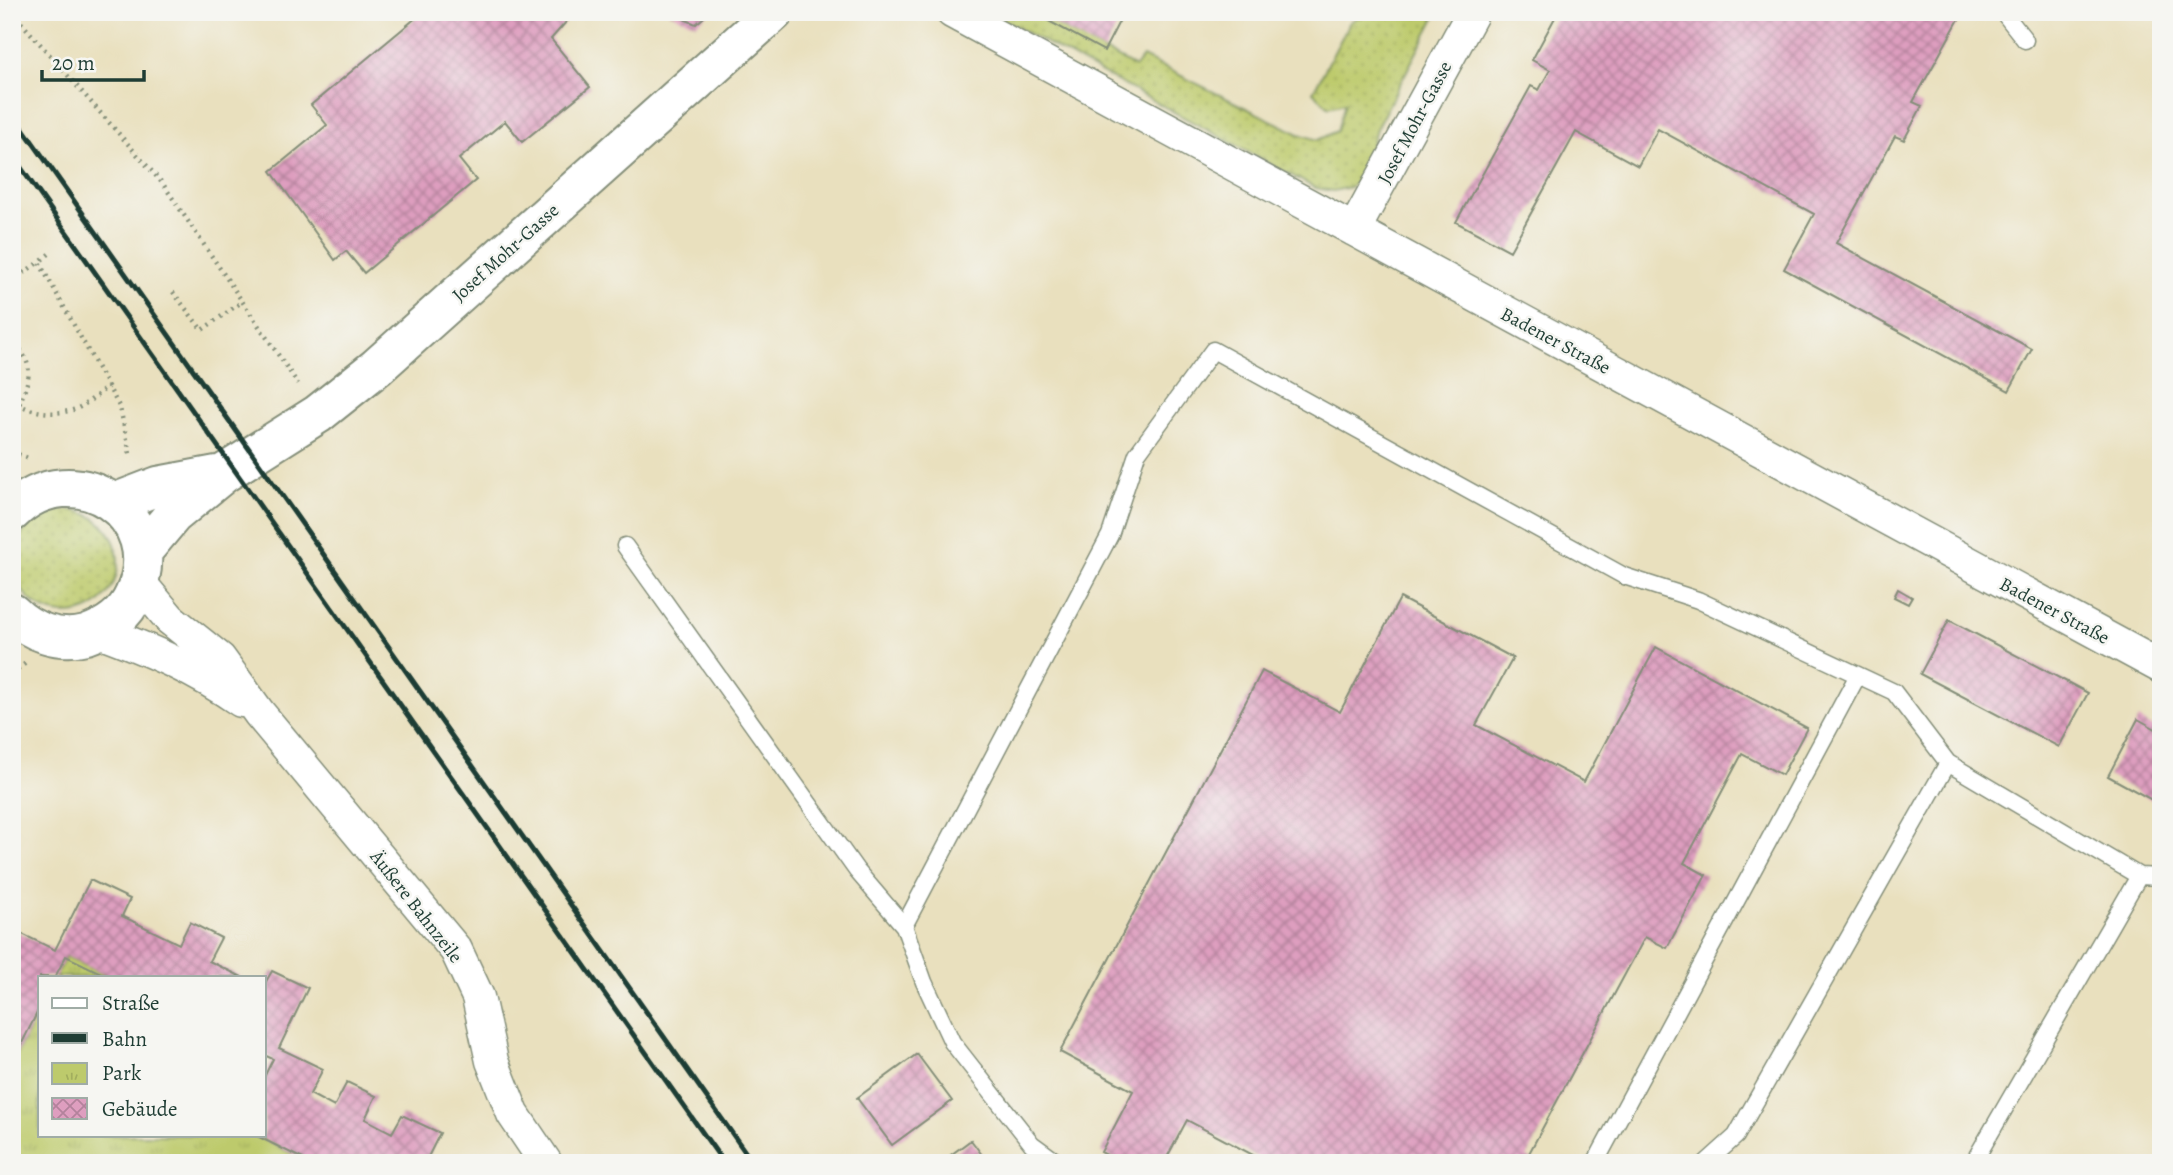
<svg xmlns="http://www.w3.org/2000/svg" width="2173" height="1175" viewBox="0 0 2173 1175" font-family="Alegreya,serif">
  <defs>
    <pattern id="grass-dots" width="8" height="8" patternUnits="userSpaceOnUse" patternTransform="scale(1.75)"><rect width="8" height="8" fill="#bdca6c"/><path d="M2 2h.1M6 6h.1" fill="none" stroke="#a2ae5e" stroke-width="1.8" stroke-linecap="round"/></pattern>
    <pattern id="park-tufts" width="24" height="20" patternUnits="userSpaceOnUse" patternTransform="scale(1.75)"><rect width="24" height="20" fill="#bdca6c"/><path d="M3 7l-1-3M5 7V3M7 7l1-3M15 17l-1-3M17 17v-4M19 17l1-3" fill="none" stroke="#a2ae5e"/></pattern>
    <pattern id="building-cross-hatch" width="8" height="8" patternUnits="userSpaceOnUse" patternTransform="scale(1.75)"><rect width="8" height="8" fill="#de9ebf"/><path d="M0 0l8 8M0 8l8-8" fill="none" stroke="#b3829c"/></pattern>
  </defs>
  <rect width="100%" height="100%" fill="#f6f6f2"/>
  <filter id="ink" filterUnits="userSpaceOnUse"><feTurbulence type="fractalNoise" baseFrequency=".0143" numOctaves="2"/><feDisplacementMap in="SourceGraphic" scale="14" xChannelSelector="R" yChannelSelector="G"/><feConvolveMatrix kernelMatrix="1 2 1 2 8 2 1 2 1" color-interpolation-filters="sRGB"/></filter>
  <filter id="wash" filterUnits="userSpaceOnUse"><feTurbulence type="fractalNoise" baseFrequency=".00686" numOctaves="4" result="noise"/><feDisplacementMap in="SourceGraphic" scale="28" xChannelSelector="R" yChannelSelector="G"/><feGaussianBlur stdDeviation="1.57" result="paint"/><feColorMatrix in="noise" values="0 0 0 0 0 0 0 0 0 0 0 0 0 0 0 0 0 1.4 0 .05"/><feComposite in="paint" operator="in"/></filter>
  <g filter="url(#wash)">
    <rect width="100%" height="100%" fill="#e9e0be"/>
    <path fill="url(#grass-dots)" stroke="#6e8450" stroke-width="2" d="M989,12H1032L1135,67L1143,57L1299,134L1318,140L1337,131L1345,103L1329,107L1313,92L1350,22L1367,12H1438L1376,129L1361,179L1350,187L1333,191L1315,188Z
      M14 562a52 52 0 1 1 104 0a52 52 0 1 1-104 0Z"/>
    <path fill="url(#park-tufts)" stroke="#6e8450" stroke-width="2" d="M66,956L109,977H55Z
      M40,1007V1135H255L311,1163H12V1063Z"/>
    <g id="blocks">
      <path fill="url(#building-cross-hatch)" d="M423,12H560L567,21L551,39L590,87L522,142L505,121L459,159L476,180L364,273L346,251L335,260L271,171L327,125L311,105Z
        M667,12H710L696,24Z
        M1032,12H1124L1104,51Z
        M1558,12H1963L1913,102L1922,106L1904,140L1895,136L1836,243L2032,349L2009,391L1784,269L1814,214L1658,129L1638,166L1576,132L1510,251L1456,222L1531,86L1539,90L1550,70L1532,60Z
        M1898,589L1912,597L1908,604L1894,597Z
        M1400,598L1513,658L1476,725L1584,782L1656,647L1807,728L1782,775L1742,754L1684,863L1706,875L1667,948L1645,937L1527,1157L1538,1163H1268L1187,1120L1164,1163H1156L1148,1158L1145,1163H1121L1101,1152L1133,1091L1060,1052L1262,671L1340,712Z
        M1949,620L2088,693L2059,747L1920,674Z
        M2138,719L2161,732V805L2108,776Z
        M90,880L130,899L122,916L179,944L190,922L221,938L209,961L242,977H109L66,956L55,977H40V1007L12,1063V929L55,950Z
        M272,971L308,988L279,1048L323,1069L310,1094L334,1107L347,1082L376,1096L365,1119L392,1133L402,1115L440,1133L425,1163H311L255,1135H264V1077L273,1059L264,1055V985Z
        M917,1054L952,1101L892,1145L857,1098Z
        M971,1140L988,1163H940Z"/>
    </g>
  </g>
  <g filter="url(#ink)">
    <use href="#blocks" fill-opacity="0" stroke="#848e79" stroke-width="2"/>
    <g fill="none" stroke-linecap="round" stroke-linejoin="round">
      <g stroke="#848e79" stroke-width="19">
        <path id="service" d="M2003,12L2025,40
          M625,546L857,871L904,926
          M1058,1163L1032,1144L952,1042L924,982L904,926L1110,535L1137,454L1213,350L1624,576L1698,600L1894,692L1948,763L2139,876L2161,877
          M1595,1163L1858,675
          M1706,1163L1736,1136L1948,763
          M1973,1163L2139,876"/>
      </g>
      <g stroke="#848e79" stroke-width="35">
        <path id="minor" d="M952,12L2161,667
          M1354,230L1473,12
          M140,583L170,619L220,659L259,713L456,950L478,997L492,1061L513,1114L546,1163
          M99,631C150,650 195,669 241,701"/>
      </g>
      <g stroke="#848e79" stroke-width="42">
        <path id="tertiary" d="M114,503L158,486L217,475
          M12,512C74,451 171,516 134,595C125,616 106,628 86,635C59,642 31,632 12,613
          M142,552L173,515L223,474L318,414L377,367L774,12"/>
      </g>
      <path stroke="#848e79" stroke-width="4.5" stroke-dasharray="2 5" stroke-linecap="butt" d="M12,12L163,184L298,384
        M49,254L39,262L120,408L131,458
        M12,281L39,262
        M173,292L202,330L243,301
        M12,338C34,367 32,372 19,405
        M12,400C29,413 55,416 76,409C87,404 98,394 108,387
        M12,452L28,458
        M12,673L26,663"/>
      <use href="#service" stroke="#fff" stroke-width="16"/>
      <use href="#minor" stroke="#fff" stroke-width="32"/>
      <use href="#tertiary" stroke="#fff" stroke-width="38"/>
      <path stroke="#1f3d34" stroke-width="5" d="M12,113L753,1163
        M12,155L724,1163"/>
    </g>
  </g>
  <g text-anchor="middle" stroke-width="5" stroke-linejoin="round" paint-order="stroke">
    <g font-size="19" fill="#1f3d34" stroke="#f6f6f2">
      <text transform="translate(1414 122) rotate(-62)" y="7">Josef Mohr-Gasse</text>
      <text transform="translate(505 252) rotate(-42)" y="7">Josef Mohr-Gasse</text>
      <text transform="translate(1556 340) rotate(28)" y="7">Badener Straße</text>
      <text transform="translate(2055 610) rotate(28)" y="7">Badener Straße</text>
      <text transform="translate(417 906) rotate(52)" y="7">Äußere Bahnzeile</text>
    </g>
  </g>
  <rect width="2173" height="1175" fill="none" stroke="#f6f6f2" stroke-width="42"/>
  <rect x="38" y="976" width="228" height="161" fill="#f6f6f2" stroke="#a0aca6" stroke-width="2"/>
  <rect x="52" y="998" width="35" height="10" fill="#ffffff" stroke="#a0aca6" stroke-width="2"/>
  <text x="102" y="1010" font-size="21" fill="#1f3d34">Straße</text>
  <rect x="52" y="1033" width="35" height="10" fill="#1f3d34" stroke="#a0aca6" stroke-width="2"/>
  <text x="102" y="1046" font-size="21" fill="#1f3d34">Bahn</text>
  <rect x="52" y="1063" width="35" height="21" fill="url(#park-tufts)" stroke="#a0aca6" stroke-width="2"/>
  <text x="102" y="1080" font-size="21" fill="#1f3d34">Park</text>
  <rect x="52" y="1098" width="35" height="21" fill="url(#building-cross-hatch)" stroke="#a0aca6" stroke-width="2"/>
  <text x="102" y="1116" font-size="21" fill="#1f3d34">Gebäude</text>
  <path d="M42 70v10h102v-10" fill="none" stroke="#1f3d34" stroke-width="3.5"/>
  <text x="52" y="70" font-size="21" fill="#1f3d34" stroke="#f6f6f2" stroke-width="5" paint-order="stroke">20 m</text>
</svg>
